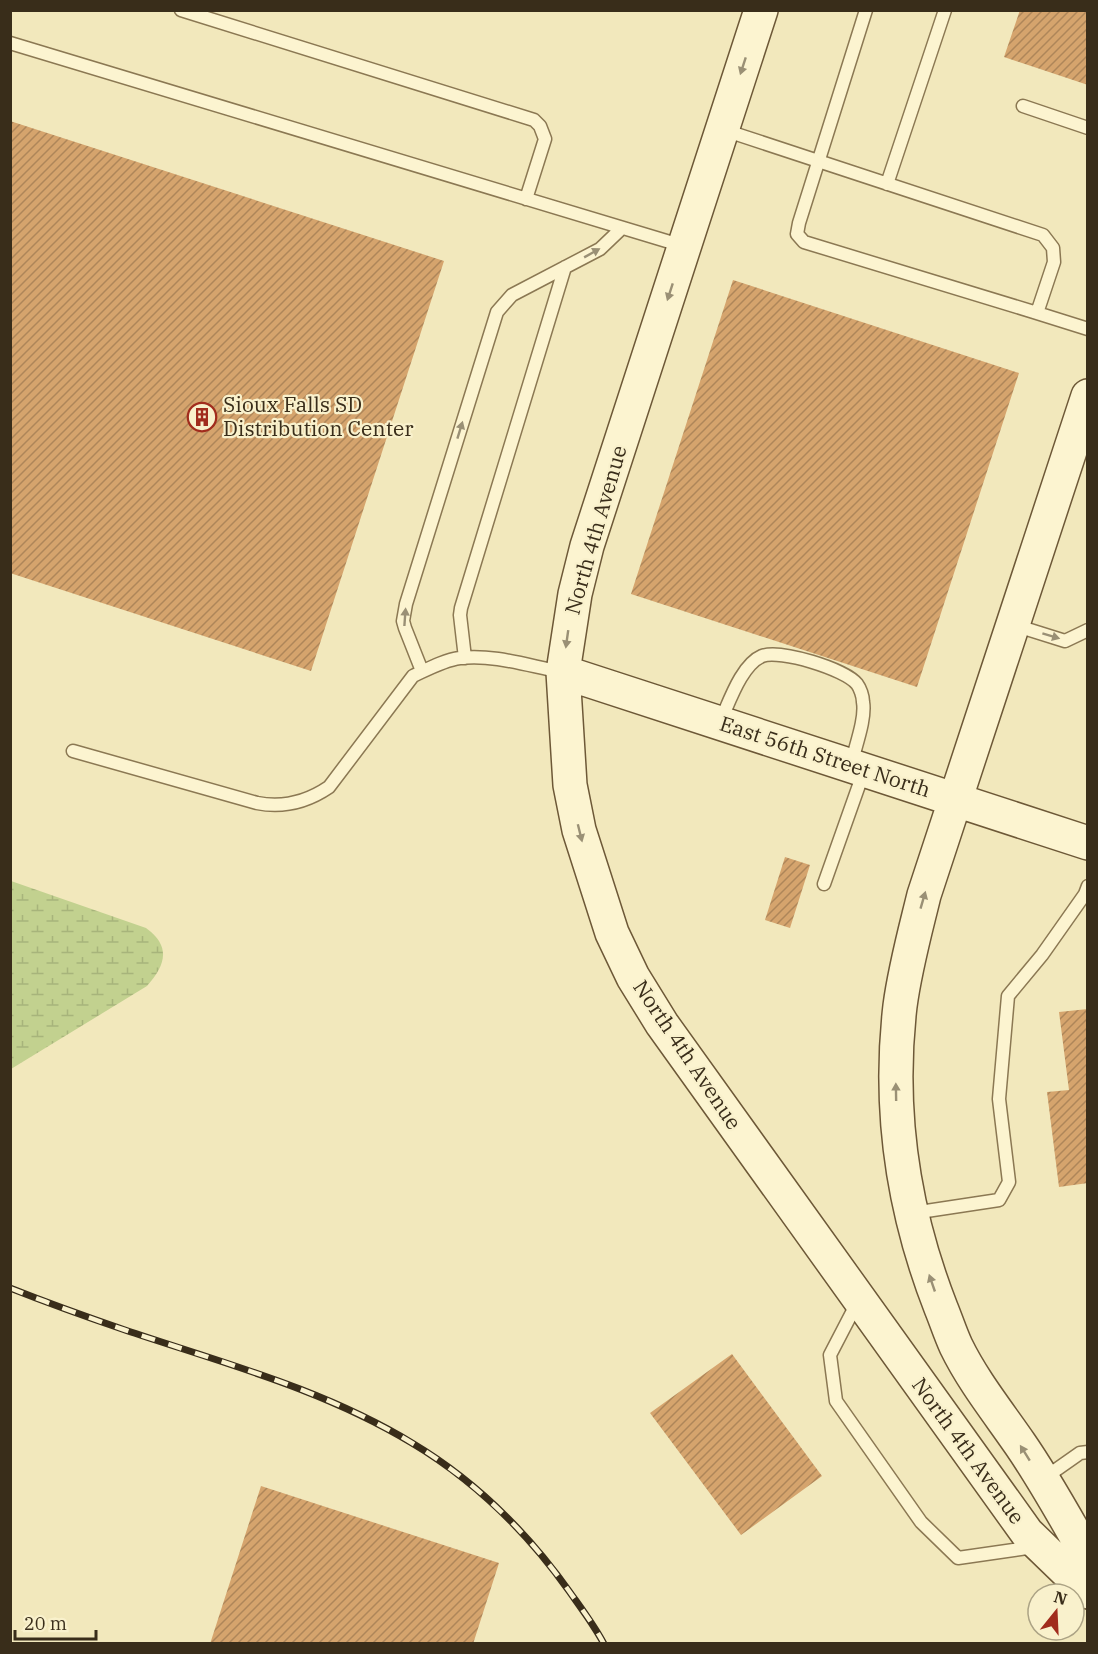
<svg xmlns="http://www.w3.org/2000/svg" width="1098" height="1654" viewBox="0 0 1098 1654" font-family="'IBM Plex Serif',serif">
  <defs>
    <pattern id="wetland-marsh" width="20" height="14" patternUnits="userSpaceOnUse" patternTransform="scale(1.5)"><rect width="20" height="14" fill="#c2d18f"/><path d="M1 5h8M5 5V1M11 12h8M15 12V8" fill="none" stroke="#a7b47b"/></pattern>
    <pattern id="building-hatch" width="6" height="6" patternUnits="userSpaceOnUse" patternTransform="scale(1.5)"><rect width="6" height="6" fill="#d5a46d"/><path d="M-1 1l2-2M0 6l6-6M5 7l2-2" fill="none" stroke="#ae8659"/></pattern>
  </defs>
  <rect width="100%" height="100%" fill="#f2e8bc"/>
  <path fill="url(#wetland-marsh)" d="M11,881L146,928C171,946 166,965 147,986L11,1069Z"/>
  <path fill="url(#building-hatch)" d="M1020,10H1088V85L1004,57Z
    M10,121L444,261L311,671L10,573Z
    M733,280L1019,373L917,687L631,594Z
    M785,857L810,865L790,928L765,920Z
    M1088,1009V1183L1059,1187L1047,1092L1069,1090L1059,1012Z
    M732,1354L822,1476L741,1535L650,1413Z
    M261,1486L499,1563L473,1644H210Z"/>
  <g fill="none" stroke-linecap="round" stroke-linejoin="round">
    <g stroke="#8b7853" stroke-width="15">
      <path id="lane" d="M181,10L534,120L540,126L545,139L526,199
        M866,10L799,223L797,234L804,242L1037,313
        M10,43L683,246
        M1023,106L1088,128
        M724,130L1043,235L1053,248L1054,262L1037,313L1088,329
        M887,184L945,10
        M1014,625L1065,641L1088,630
        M465,658L460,615L461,608L565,267
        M422,671L405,628L403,621L406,604L497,312L512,295L600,249L622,228
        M720,722C729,703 741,665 762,656C780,649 845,669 857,684C860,688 863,696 863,702C866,719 855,747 851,765
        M73,751L257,803C283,808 307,802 329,787L413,676C428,669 444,660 460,658C494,654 529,666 562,672
        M824,884L864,771
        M913,1213L999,1200L1009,1182L999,1099L1008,996L1042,955L1085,894L1088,886
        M857,1303L830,1355L836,1401L921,1522L958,1558L1034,1547
        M1043,1479L1080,1453L1088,1452"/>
    </g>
    <g stroke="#6d5837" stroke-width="36">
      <path id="secondary" d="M761,10L587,546L575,594L563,672L570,785L579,830L612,933L633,977L662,1024L1027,1533L1088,1592
        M1088,396L924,895C915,932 905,968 900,1006C888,1109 903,1211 941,1308C946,1320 950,1333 956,1346C973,1381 998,1412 1020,1444C1045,1480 1066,1519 1088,1557
        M563,672L1088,843"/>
    </g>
    <use href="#lane" stroke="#fcf4d0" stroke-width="12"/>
    <use href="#secondary" stroke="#fcf4d0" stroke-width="33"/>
    <g stroke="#392d1a" stroke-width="7">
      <path id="rail" d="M10,1288C48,1303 87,1317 125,1330C223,1363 323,1389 412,1443C474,1480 527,1532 569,1591C581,1608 594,1625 604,1644"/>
    </g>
    <use href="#rail" stroke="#f9f1cc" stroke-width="4.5" stroke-dasharray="14" stroke-linecap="butt"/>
  </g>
  <defs><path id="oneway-solid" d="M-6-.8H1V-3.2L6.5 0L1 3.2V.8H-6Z" transform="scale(1.5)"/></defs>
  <g fill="#9a9075">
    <use href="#oneway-solid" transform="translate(743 66) rotate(108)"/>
    <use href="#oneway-solid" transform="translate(592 253) rotate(-29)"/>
    <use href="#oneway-solid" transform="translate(670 292) rotate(108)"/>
    <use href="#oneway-solid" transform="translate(460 430) rotate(-73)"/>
    <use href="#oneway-solid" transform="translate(405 617) rotate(-86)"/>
    <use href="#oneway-solid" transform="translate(1051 636) rotate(17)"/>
    <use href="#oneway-solid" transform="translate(567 639) rotate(98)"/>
    <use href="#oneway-solid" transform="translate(580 833) rotate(76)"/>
    <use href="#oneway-solid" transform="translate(923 900) rotate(-74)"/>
    <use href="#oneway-solid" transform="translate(896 1092) rotate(-91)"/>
    <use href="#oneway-solid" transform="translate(932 1283) rotate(-109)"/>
    <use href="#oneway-solid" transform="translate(1025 1453) rotate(-122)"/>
  </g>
  <defs>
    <g id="building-ring" transform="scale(1.5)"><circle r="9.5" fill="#f9f1cc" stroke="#a12c1d" stroke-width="1.5"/><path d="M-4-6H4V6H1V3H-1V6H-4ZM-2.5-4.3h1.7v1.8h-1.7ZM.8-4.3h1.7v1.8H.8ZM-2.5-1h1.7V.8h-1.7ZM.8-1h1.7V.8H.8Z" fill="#a12c1d"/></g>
  </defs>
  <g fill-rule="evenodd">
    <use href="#building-ring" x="202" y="417"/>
  </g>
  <g text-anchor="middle" stroke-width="4.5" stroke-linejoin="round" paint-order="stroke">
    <g font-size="21" fill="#392d1a" stroke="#f9f1cc" text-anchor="start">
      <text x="223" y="412">Sioux Falls SD<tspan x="223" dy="24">Distribution Center</tspan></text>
    </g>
    <g font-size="21" fill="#392d1a" stroke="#f9f1cc">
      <text transform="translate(596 530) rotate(-74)" y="7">North 4th Avenue</text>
      <text transform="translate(825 757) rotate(18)" y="7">East 56th Street North</text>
      <text transform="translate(687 1055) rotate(56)" y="7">North 4th Avenue</text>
      <text transform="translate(968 1451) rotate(54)" y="7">North 4th Avenue</text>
    </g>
  </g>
  <rect width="1098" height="1654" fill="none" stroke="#392d1a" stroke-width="24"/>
  <g transform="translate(1056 1612) rotate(18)"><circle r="28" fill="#f9f1cc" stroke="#aca385" stroke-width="1.5"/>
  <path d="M0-4.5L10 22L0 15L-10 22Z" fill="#a12c1d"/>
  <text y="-9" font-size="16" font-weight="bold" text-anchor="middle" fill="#392d1a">N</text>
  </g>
  <path d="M15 1630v9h81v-9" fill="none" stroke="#392d1a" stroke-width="3"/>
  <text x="24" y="1630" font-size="18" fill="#392d1a" stroke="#f9f1cc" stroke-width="4.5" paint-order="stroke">20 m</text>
</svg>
